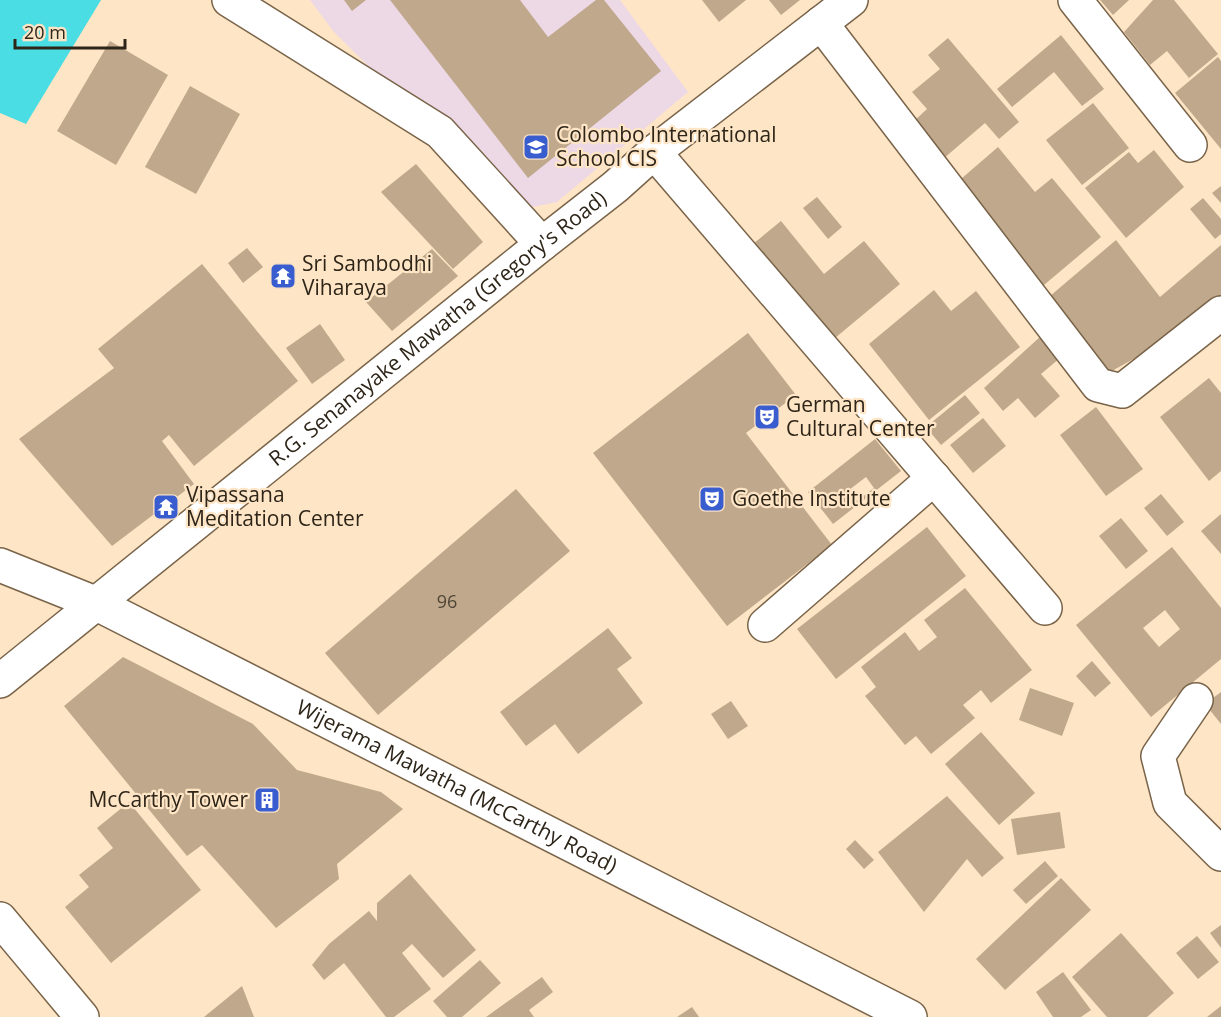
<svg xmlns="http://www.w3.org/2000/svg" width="1221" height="1017" viewBox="0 0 1221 1017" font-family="'Open Sans',sans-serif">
  <rect width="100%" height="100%" fill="#fee5c6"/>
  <path fill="#edd8e6" d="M310,0H620L688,92L557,202L514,211L334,32Z"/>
  <path fill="#4adde4" d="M0,0H101L26,124L0,113Z"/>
  <path fill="#bfa88b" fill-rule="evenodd" d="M344,0H366L352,11Z
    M390,0H520L548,37L596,0H604L661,71L528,178Z
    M702,0H746L719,22Z
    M769,0H800L781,15Z
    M1100,0H1129L1113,15Z
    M1153,0H1174L1218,54L1189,78L1167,51L1150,65L1124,32Z
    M1061,35L1104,89L1082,106L1054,72L1012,107L997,89Z
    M948,38L1019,122L999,139L985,123L943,159L913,122L927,109L912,92L940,69L928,55Z
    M110,41L168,75L116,165L57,131Z
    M1218,57L1221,61V149L1175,93Z
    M190,86L240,114L196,194L145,167Z
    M1093,103L1129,148L1082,185L1046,140Z
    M998,147L1035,192L1052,178L1101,237L1038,290L954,185Z
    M1154,150L1184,187L1126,238L1085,188L1129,152L1138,163Z
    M416,164L483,242L453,269L381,192Z
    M1221,186V203L1212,193Z
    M817,197L842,227L828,239L803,208Z
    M1203,198L1221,219V234L1215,239L1190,209Z
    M781,221L824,274L864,241L900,284L835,338L753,244Z
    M1116,240L1160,297L1221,245V299L1184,331L1110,372L1050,296Z
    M247,248L263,267L243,283L228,263Z
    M432,249L458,276L392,331L366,302Z
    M202,264L298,381L194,466L169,435L162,441L194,484L112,546L19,439L114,368L98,349Z
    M934,290L951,311L976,291L1020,347L929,420L869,344Z
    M320,324L345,360L312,384L286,348Z
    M748,333L796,395L746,433L832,545L727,626L593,453Z
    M1041,336L1060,358L1041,374L1060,396L1035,418L1018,398L1003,411L984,388Z
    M1209,378L1221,393V471L1209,481L1160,417Z
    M965,395L980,413L941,445L926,427Z
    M1096,407L1143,469L1106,496L1060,435Z
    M983,418L1006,446L973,473L950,445Z
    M875,439L901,471L833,524L808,492ZM866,477L874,488L857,501L849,490Z
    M516,489L570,551L378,715L325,653Z
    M1161,494L1184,522L1167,536L1144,508Z
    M1221,514V554L1201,531Z
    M1121,518L1148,551L1126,569L1099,536Z
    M927,527L966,576L836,679L797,629Z
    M1172,547L1221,608V659L1151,717L1076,625ZM1165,610L1180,629L1159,647L1143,628Z
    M965,588L1032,670L991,703L981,690L963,705L975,718L931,754L916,736L905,745L865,696L876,687L861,667L905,632L919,651L937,637L924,620Z
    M608,628L632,658L617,669L643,703L578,754L555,724L526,746L500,712Z
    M123,657L253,724L297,770L381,792L403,809L337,864L339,879L276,928L202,845L187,856L64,706Z
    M1092,661L1111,683L1095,697L1076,676Z
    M1030,688L1074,703L1062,736L1019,720Z
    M1221,692V724L1205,704Z
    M731,701L748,726L728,739L711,714Z
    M981,732L1035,793L999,825L945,764Z
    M947,796L1004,858L982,877L967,859L924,912L878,852Z
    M129,802L201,890L111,963L65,907L89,887L79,875L113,848L97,828Z
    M1060,812L1065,848L1017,855L1011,819Z
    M855,840L874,860L864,869L846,849Z
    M1045,861L1058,876L1026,904L1013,890Z
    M410,874L476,950L443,978L412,944L402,953L431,989L394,1017H386L344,963L324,980L312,965L329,944L369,911L377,921V903Z
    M1061,878L1091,910L1005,990L976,959Z
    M1221,925V948L1210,933Z
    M1121,933L1174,993L1147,1017H1107L1072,977Z
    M1197,936L1219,962L1198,979L1176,953Z
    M480,960L501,983L462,1017H447L433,1001Z
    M1063,972L1091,1010L1081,1017H1053L1036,992Z
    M542,977L553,992L529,1010L534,1017H486Z
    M242,986L254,1017H204Z
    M1221,1006V1017H1207Z
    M692,1007L699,1017H677Z"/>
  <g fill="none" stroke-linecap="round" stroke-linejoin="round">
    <g stroke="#796449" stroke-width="36">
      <g id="minor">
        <path d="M229,0L440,132L542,244"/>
        <path d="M1075,0L1190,145"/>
        <path d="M821,23L1098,385L1122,391L1221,313"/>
        <path d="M654,152L1045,608"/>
        <path d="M765,625L934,478"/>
        <path id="s1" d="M0,681L542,244L615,187L654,152L851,0"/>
        <path d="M1196,700L1158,756L1170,803L1221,854"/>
        <path d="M0,919L82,1017"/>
      </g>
    </g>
    <g stroke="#796449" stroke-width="36">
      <g id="major">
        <path id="s2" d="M0,565L95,603L910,1017"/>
      </g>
    </g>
    <use href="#minor" stroke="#fff" stroke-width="33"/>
    <use href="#major" stroke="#fff" stroke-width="33"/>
  </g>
  <defs>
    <g id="school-square" transform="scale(1.35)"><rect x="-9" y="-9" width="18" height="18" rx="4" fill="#395dce" stroke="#fee5c6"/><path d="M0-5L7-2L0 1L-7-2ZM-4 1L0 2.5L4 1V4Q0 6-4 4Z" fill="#fff"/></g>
    <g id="temple-square" transform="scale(1.35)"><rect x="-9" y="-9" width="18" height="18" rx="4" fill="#395dce" stroke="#fee5c6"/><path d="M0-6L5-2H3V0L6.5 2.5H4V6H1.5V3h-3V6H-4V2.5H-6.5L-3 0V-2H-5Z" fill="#fff"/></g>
    <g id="theatre-square" transform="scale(1.35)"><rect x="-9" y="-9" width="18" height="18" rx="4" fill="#395dce" stroke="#fee5c6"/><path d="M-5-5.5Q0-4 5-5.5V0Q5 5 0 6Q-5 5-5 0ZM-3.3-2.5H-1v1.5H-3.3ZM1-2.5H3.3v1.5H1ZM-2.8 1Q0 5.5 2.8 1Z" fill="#fff"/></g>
    <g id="building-square" transform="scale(1.35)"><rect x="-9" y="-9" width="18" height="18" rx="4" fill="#395dce" stroke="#fee5c6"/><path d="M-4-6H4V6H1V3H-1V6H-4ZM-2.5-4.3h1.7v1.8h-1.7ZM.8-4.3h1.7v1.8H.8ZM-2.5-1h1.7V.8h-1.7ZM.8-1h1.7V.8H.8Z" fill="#fff"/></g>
  </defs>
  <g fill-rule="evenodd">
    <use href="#school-square" x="536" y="147"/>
    <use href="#temple-square" x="283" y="276"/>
    <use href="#theatre-square" x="767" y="417"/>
    <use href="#theatre-square" x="712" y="499"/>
    <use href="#temple-square" x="166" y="507"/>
    <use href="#building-square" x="267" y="800"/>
  </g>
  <g text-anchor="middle" stroke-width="4.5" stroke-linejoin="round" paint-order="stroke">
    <g font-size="18" fill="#524636">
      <text x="447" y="608">96</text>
    </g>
    <g font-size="21" fill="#2e2519" stroke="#fee5c6" text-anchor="start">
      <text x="556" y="142">Colombo International<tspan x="556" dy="24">School CIS</tspan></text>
      <text x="302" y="271">Sri Sambodhi<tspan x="302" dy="24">Viharaya</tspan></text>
      <text x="786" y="412">German<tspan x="786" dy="24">Cultural Center</tspan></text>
      <text x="186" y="502">Vipassana<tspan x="186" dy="24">Meditation Center</tspan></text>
      <text x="732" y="506">Goethe Institute</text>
      <text x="248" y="807" text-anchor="end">McCarthy Tower</text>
    </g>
    <g font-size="21" fill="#2e2519" stroke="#fee5c6">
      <text dy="7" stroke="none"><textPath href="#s1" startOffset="562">R.G. Senanayake Mawatha (Gregory's Road)</textPath></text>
      <text dy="7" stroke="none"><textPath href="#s2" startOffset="508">Wijerama Mawatha (McCarthy Road)</textPath></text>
    </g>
  </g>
  <path d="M15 39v9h110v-9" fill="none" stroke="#2e2519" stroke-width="3"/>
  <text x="24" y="39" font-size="18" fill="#2e2519" stroke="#fee5c6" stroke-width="4.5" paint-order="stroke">20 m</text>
</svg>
